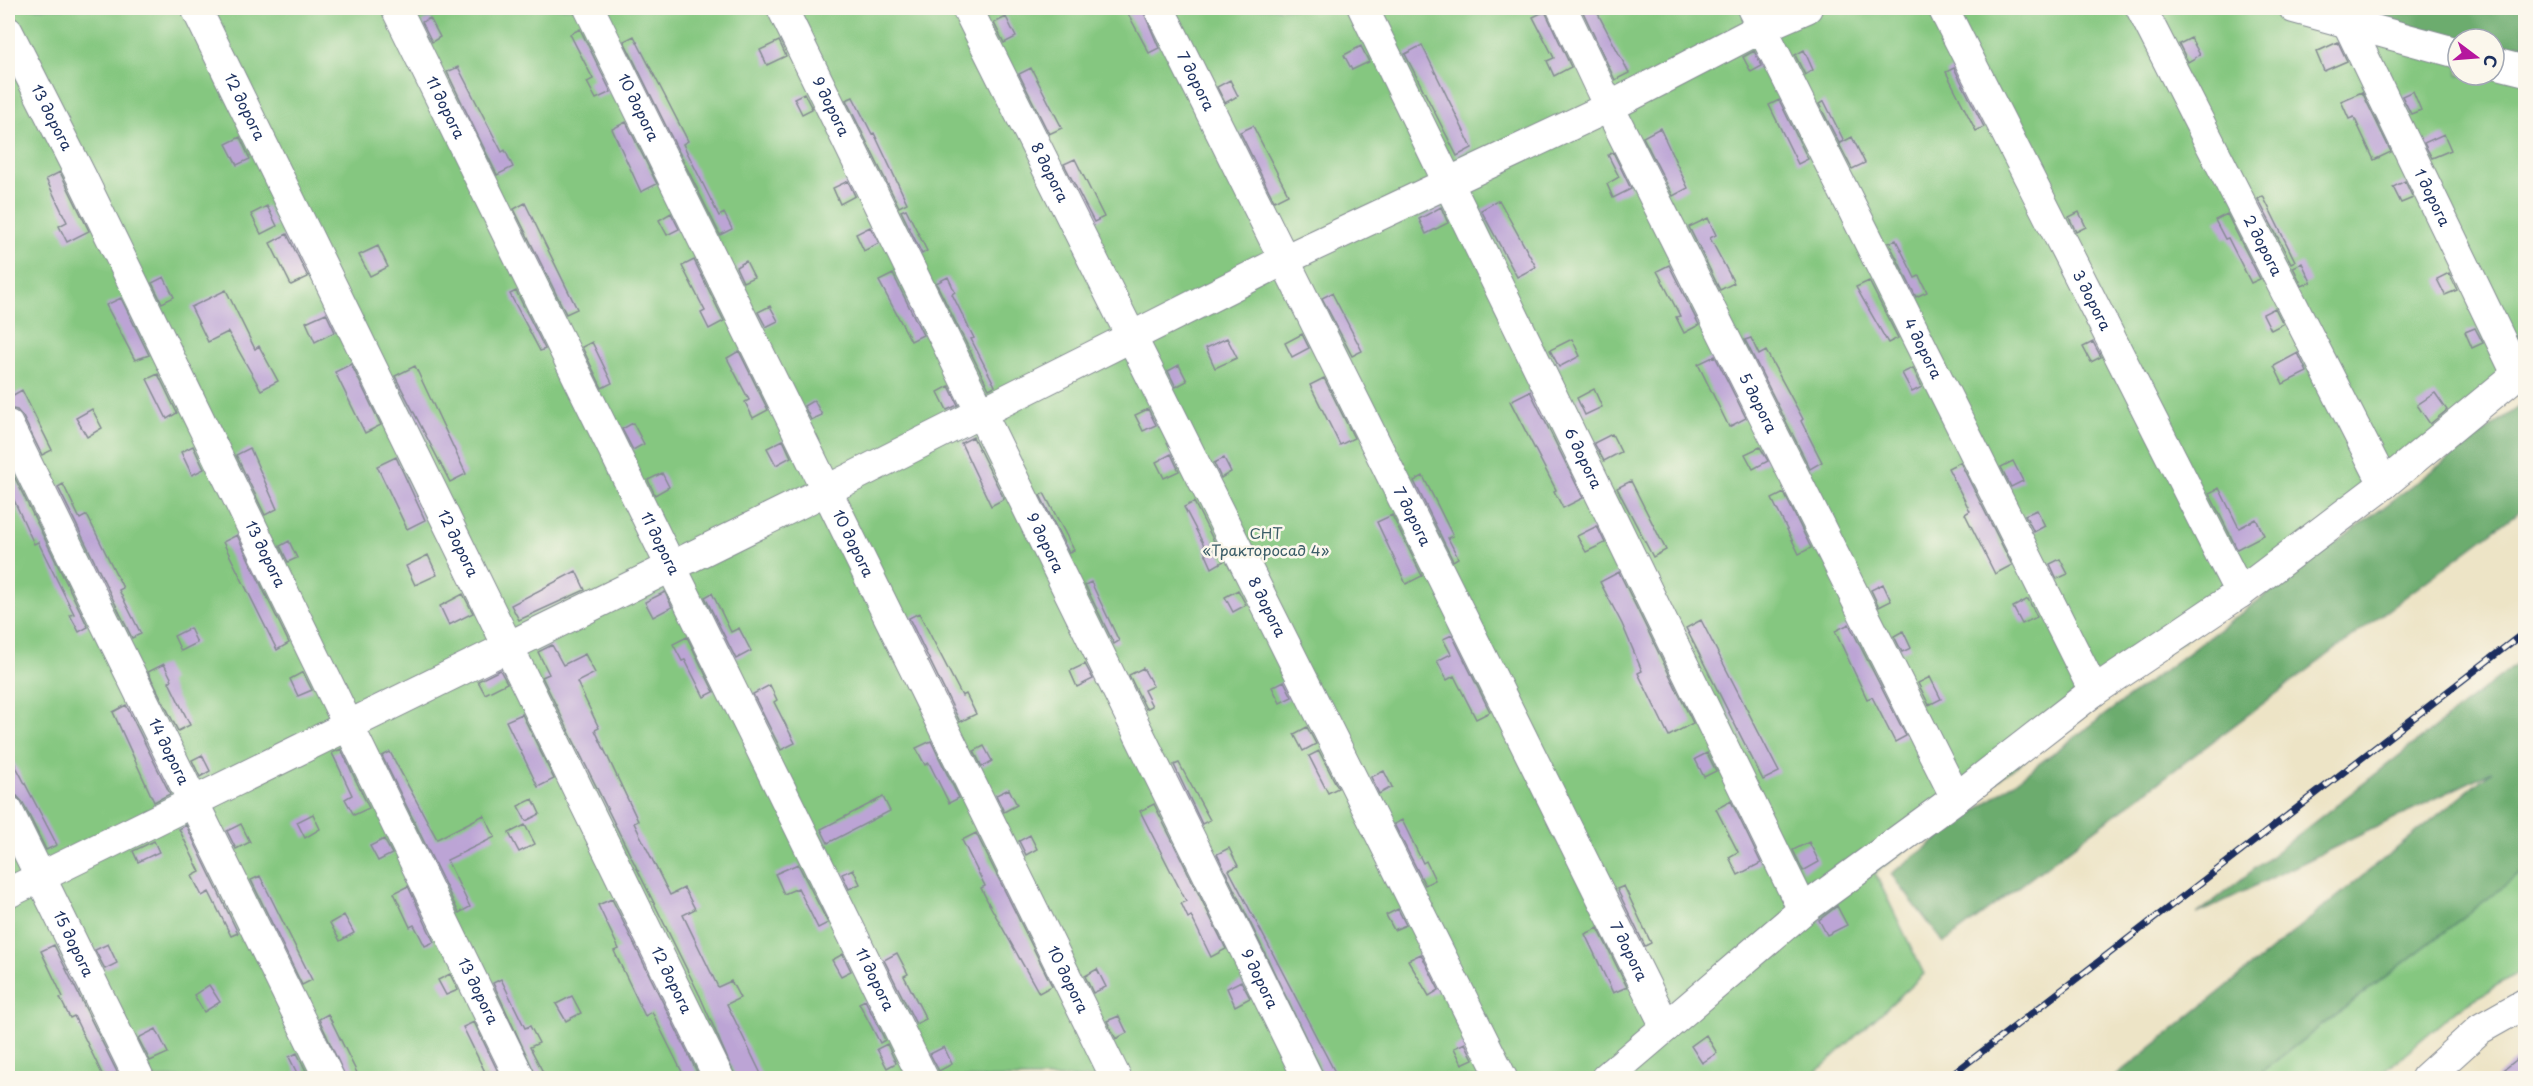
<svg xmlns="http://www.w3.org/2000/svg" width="2533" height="1086" viewBox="0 0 2533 1086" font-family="'Playpen Sans',sans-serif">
  <rect width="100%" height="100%" fill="#fbf7ec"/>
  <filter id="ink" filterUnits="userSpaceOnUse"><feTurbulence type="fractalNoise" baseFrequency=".0167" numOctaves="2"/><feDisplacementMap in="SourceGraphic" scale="12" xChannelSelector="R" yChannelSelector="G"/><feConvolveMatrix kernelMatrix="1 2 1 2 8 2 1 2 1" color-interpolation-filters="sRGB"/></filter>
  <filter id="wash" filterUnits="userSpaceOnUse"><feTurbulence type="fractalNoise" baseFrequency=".008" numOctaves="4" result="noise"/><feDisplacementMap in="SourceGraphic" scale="24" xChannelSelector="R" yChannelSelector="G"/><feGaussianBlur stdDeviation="1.35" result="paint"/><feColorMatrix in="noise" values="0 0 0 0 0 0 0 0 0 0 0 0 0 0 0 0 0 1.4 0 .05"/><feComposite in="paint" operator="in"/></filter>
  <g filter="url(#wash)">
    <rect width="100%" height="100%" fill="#ede4c6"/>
    <path fill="#85c780" stroke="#507b6f" stroke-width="1.5" d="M8,8H2315L2458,48V75H2494L2525,67V382L1875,873L1924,974L1810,1078H8Z
      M2525,870V968L2455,1011L2376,1078H2253Z"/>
    <path fill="#6cac6e" stroke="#446e66" stroke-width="1.5" d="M2339,8H2525V59L2494,51V39H2458Z
      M2525,402V507L1944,943L1891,874Z
      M2525,657V870L2253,1078H2114L2492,771L2197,914Z"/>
    <g id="blocks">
      <path fill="#bca4d5" d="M1125,8H1142L1159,48L1149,53Z
        M1591,8H1595L1629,73L1615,80L1583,12Z
        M1545,11L1571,67L1554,76L1547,61L1554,58L1533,17Z
        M1006,17L1016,37L1004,43L994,23Z
        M430,18L440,37L432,42L422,22Z
        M580,29L611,92L596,99L587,82L593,79L570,34Z
        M634,36L688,141L683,144L719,216L724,213L732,229L720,235L624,41Z
        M2191,38L2200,55L2188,62L2179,44Z
        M779,41L786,56L767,65L760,50Z
        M2338,42L2347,61L2324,71L2316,52Z
        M1422,45L1472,148L1457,156L1405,54Z
        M1361,46L1369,62L1352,70L1344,55Z
        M1804,50L1813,70L1805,75L1795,55Z
        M1754,51L1762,66L1751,72L1743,57Z
        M458,67L502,152L505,150L513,167L497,175L447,72Z
        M1031,68L1062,128L1049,134L1019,74Z
        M1954,68L1984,127L1976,131L1946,72Z
        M1230,80L1238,96L1225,103L1217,87Z
        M2413,91L2421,110L2411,114L2402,96Z
        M2362,92L2391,152L2374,160L2354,117L2349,119L2341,101Z
        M804,93L812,109L802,114L794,98Z
        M853,97L872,134L874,133L907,203L899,207L846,100Z
        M1779,100L1808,159L1798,164L1769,105Z
        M1824,101L1844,141L1839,143L1819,104Z
        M626,122L657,184L641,192L612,129Z
        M1253,126L1288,194L1274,201L1240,132Z
        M1660,128L1688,188L1673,196L1643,137Z
        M2444,134L2451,150L2432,158L2424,143Z
        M240,137L250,159L237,165L226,144Z
        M1852,137L1865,163L1852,169L1839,144Z
        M1613,152L1631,189L1613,198L1607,184L1619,177L1608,155Z
        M1075,159L1104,217L1094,222L1064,164Z
        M60,172L89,231L67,242L59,226L67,222L46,179Z
        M848,181L855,196L840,204L833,188Z
        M2405,181L2413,198L2401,203L2393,187Z
        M2263,196L2295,261L2291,263L2258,199Z
        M1499,200L1536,267L1517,277L1481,210Z
        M525,203L577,309L566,314L514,209Z
        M267,206L277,226L261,234L251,214Z
        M1441,207L1448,223L1426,234L1419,219Z
        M906,209L927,251L922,254L901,211Z
        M2079,212L2086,227L2076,232L2069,217Z
        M671,213L679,229L667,235L659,220Z
        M2227,214L2260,279L2251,283L2228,238L2225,239L2215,220Z
        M1708,218L1716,235L1710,238L1734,283L1720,290L1689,227Z
        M870,227L879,243L864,251L856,234Z
        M287,234L308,277L291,285L270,243Z
        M1896,240L1915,278L1919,276L1927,292L1916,297L1889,243Z
        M378,246L388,267L370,276L359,255Z
        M694,260L724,321L709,329L701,313L705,311L682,266Z
        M746,261L754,277L743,282L736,267Z
        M2302,263L2311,282L2302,286L2293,267Z
        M1669,265L1699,325L1684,333L1676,317L1680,316L1657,271Z
        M2449,273L2457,290L2445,295L2437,279Z
        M893,274L923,335L911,341L879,281Z
        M164,277L174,297L162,303L152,283Z
        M948,277L955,292L952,294L974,338L971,339L995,386L989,389L936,283Z
        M1869,281L1898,338L1888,343L1856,287Z
        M226,290L255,349L259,346L278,381L261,390L228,332L208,342L191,307Z
        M516,291L545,349L540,351L510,294Z
        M1332,293L1362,351L1352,356L1322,298Z
        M121,298L149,355L135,360L106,305Z
        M770,306L778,321L766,327L758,312Z
        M2275,308L2283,324L2271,330L2263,314Z
        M326,313L335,332L315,342L306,322Z
        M2475,328L2483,343L2472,348L2465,332Z
        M1302,334L1309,348L1292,357L1285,343Z
        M1227,338L1237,358L1215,368L1206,348Z
        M1751,338L1759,355L1766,351L1803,419L1801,421L1822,462L1810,469L1745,340Z
        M1572,339L1580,356L1559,367L1550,350Z
        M592,342L612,383L602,388L582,347Z
        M2093,342L2101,357L2091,362L2083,347Z
        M739,351L768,410L753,418L745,402L749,400L727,358Z
        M2298,353L2307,372L2283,384L2274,366Z
        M1715,356L1746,418L1729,427L1698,364Z
        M351,364L381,425L365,433L335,372Z
        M1179,365L1187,381L1176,387L1168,371Z
        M415,366L466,474L450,482L395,376Z
        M1913,368L1922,387L1912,392L1902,373Z
        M158,374L177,413L167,419L147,379Z
        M1324,378L1354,438L1340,445L1310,385Z
        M949,386L958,405L947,410L938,392Z
        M1594,389L1602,407L1585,415L1577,398Z
        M22,390L52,450L42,455L23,417L17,410L8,408V398Z
        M1530,391L1583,498L1563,508L1554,491L1556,490L1510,401Z
        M2435,393L2447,410L2430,424L2417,405Z
        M814,400L822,415L811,420L804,406Z
        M92,409L102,428L87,437L76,418Z
        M1148,409L1156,425L1143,431L1135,415Z
        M633,423L644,444L633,450L622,429Z
        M1612,434L1621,452L1604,461L1594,443Z
        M973,437L1004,499L991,506L961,443Z
        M783,440L791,457L776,465L767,448Z
        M193,446L204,469L192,475L181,452Z
        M1760,447L1768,461L1753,469L1745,454Z
        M250,448L277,509L265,515L236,455Z
        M1171,454L1179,471L1164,478L1156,462Z
        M396,457L425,520L407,529L377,466Z
        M1224,458L1231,472L1221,478L1214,463Z
        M2013,461L2023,481L2011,487L2001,467Z
        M1960,462L2012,565L1995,574L1965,514L1970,511L1948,468Z
        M662,473L669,487L655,495L648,480Z
        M1423,476L1453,536L1448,538L1458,558L1453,561L1414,481Z
        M15,478L88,627L79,632L70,615L74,614L38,542L34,544L8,487V482Z
        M1631,481L1666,550L1653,557L1617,488Z
        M63,484L80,519L87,515L123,588L119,590L141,634L132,638L58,487Z
        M2219,488L2239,528L2256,519L2264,535L2237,549L2209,493Z
        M1044,493L1074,550L1069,553L1040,495Z
        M1784,493L1811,548L1799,554L1772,499Z
        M1194,502L1224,561L1212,568L1204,550L1206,549L1184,507Z
        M2037,510L2045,526L2034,532L2025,515Z
        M1392,515L1422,576L1406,584L1377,522Z
        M1597,526L1605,543L1586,552L1577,536Z
        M237,535L289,643L277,650L223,542Z
        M289,541L297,558L288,562L280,546Z
        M428,555L437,575L415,585L406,566Z
        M2060,559L2068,574L2057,579L2050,564Z
        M576,571L585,590L519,620L511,605Z
        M1619,572L1693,723L1669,736L1638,673L1642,671L1622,624L1600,582Z
        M1091,582L1119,641L1114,644L1085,585Z
        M1883,584L1891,601L1879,607L1871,590Z
        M1238,590L1246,605L1233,612L1225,597Z
        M665,592L672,607L653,617L645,602Z
        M712,593L731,632L739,628L751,651L736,659L705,597Z
        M463,594L473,613L449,625L440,606Z
        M2028,599L2037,617L2022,624L2013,607Z
        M919,613L962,696L966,694L976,714L960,722L909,618Z
        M1701,620L1779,772L1763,780L1686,628Z
        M1849,624L1906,736L1895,742L1872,697L1867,699L1835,631Z
        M190,628L197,643L181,651L174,636Z
        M1903,631L1911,648L1902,652L1894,636Z
        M1452,635L1490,712L1476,719L1454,676L1447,680L1437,661L1451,654L1443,639Z
        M687,637L714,692L704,697L685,660L682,661L673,644Z
        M552,645L563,665L585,654L595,673L577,682L599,728L595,730L638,821L634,823L670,895L684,888L695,909L683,915L718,987L731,981L740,998L727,1004L763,1078H736L700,996L542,677L549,674L538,652Z
        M164,664L172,680L169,682L190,725L178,731L148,672Z
        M1085,664L1093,679L1077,687L1070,671Z
        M1143,668L1153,686L1144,690L1152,706L1146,709L1129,675Z
        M500,670L507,683L485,694L478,681Z
        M303,672L312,690L298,696L290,679Z
        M1930,677L1941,699L1929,705L1918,683Z
        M1284,681L1292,697L1280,703L1272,687Z
        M770,685L777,700L774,702L795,743L781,750L753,694Z
        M126,705L170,794L154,802L113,712Z
        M522,714L554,779L538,787L506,721Z
        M1307,727L1316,744L1303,751L1294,734Z
        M931,741L959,798L949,803L929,763L925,765L916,748Z
        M984,746L992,761L982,767L974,751Z
        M341,749L369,808L354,815L345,799L352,795L332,753Z
        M8,751L57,845L46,850L23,803L17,796L8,794Z
        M1319,751L1338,788L1328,793L1309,756Z
        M390,752L437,839L484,815L495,837L447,860L470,907L459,913L382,756Z
        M1707,753L1716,771L1704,777L1695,759Z
        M202,755L210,771L200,777L192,760Z
        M1179,763L1210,820L1202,824L1174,765Z
        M1384,771L1392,787L1379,794L1371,777Z
        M1009,789L1017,805L1004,812L996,795Z
        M883,797L890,811L828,843L821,829Z
        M533,799L540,814L526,821L518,806Z
        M1731,801L1761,863L1738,875L1729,857L1738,852L1716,809Z
        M1154,804L1226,949L1211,957L1191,916L1188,918L1181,903L1186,901L1140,811Z
        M313,814L320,829L305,838L297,822Z
        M1402,820L1423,863L1426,861L1435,880L1425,885L1394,824Z
        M241,824L250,842L236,849L227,831Z
        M186,825L238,933L231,936L209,892L202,896L192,876L200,872L179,829Z
        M525,825L535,844L519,852L509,833Z
        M976,833L1052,986L1039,993L989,904L981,888L985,886L962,840Z
        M1030,835L1037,849L1026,855L1019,841Z
        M384,839L392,854L378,861L370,846Z
        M154,841L159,852L138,862L133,851Z
        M1809,842L1819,862L1803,871L1793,850Z
        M1229,848L1238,866L1229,870L1338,1078H1325L1217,854Z
        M798,864L828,923L818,928L798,888L784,894L775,874Z
        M853,869L860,884L849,889L842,874Z
        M260,876L312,980L302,985L251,880Z
        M408,886L434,942L425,946L414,925L410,927L394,893Z
        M1624,886L1651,943L1645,946L1617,889Z
        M612,899L700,1078H685L652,1012L645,1016L636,997L614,951L619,949L598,905Z
        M1837,906L1847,925L1827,935L1819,920Z
        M1398,909L1406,925L1394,930L1386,915Z
        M344,915L354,933L340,941L330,923Z
        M1598,928L1627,987L1613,993L1585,934Z
        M108,944L117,963L105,969L95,950Z
        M54,945L120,1078H104L74,1016L70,1018L60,998L63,997L41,951Z
        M897,953L908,974L904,976L926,1019L916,1024L884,960Z
        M843,954L851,971L841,976L832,960Z
        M1421,954L1439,990L1429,996L1408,960Z
        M1097,969L1106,987L1093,993L1085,976Z
        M450,974L458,990L446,995L438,980Z
        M501,979L525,1028L530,1026L539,1043L530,1047L546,1078H537L493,983Z
        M1241,981L1250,998L1235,1006L1227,988Z
        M209,985L220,1002L204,1012L194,995Z
        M572,996L581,1013L566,1021L556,1004Z
        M865,1000L885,1040L880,1043L859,1003Z
        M328,1014L357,1073L346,1078L319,1019Z
        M1119,1016L1127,1033L1116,1039L1107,1021Z
        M474,1022L501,1078H488L463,1027Z
        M156,1029L168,1053L150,1061L138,1038Z
        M1706,1035L1717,1053L1702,1063L1691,1046Z
        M1465,1043L1473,1059L1462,1064L1454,1048Z
        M887,1044L896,1063L887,1068L877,1049Z
        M944,1047L952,1064L939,1071L930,1054Z
        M2526,1052V1078H2494Z
        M297,1053L307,1073L299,1077L289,1057Z"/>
    </g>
  </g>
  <g filter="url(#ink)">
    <use href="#blocks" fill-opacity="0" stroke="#848a92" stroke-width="1.5"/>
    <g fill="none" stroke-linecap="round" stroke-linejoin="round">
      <g stroke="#848a92" stroke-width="32">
        <g id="minor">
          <path id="s1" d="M196,8L719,1078"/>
          <path id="s2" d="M396,8L923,1078"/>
          <path id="s3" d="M589,8L1116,1078"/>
          <path id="s4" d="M782,8L1308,1078"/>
          <path id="s5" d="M967,8L1502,1078"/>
          <path id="s6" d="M1159,8L1666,1027"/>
          <path id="s7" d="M1363,8L1803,910"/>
          <path id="s8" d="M1562,8L1609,107L1956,798"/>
          <path id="s9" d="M1752,8L2094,691"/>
          <path id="s10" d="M1943,8L2240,593"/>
          <path id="s11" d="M2141,8L2384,484"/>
          <path d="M2294,8L2458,53"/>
          <path id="s12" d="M2347,22L2517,374"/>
          <path id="s13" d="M8,32L82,178L520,1078"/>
          <path d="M2494,63L2526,71"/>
          <path id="s14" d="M8,425L329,1078"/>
          <path id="s15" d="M8,811L139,1078"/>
          <path d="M8,893L827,490L1284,260L1609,107L1761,28L1807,8"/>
          <path d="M1606,1078L1803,910L1956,798L2094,691L2240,593L2384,484L2526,367"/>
          <path d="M2426,1078L2480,1029L2526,1003"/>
        </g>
      </g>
      <use href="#minor" stroke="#fff" stroke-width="30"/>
      <g stroke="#1b2f5e" stroke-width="7">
        <path id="rail" d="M1948,1078L2526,631"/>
      </g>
      <use href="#rail" stroke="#fbf7ec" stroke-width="4.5" stroke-dasharray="14" stroke-linecap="butt"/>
    </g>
  </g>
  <g text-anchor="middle" stroke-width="5" stroke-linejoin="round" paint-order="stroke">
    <g font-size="15" fill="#1b2f5e" stroke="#fbf7ec">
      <text dy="5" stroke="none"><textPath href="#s6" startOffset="82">7 дорога</textPath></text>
      <text dy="5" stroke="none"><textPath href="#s1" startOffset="110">12 дорога</textPath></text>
      <text dy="5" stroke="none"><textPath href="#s2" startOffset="111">11 дорога</textPath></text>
      <text dy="5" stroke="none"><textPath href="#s3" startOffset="111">10 дорога</textPath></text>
      <text dy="5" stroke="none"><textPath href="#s4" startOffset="110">9 дорога</textPath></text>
      <text dy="5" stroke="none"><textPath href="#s13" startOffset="96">13 дорога</textPath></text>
      <text dy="5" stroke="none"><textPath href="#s5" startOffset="184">8 дорога</textPath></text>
      <text dy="5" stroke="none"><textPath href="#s12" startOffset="195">1 дорога</textPath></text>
      <text dy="5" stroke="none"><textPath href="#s11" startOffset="267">2 дорога</textPath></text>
      <text dy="5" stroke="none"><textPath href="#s10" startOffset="328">3 дорога</textPath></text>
      <text dy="5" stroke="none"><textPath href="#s9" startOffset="381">4 дорога</textPath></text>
      <text dy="5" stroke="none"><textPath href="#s8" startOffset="441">5 дорога</textPath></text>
      <text dy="5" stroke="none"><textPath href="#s7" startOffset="501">6 дорога</textPath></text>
      <text dy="5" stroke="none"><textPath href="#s6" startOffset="568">7 дорога</textPath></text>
      <text dy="5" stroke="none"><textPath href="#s1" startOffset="596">12 дорога</textPath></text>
      <text dy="5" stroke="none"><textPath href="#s2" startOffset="597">11 дорога</textPath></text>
      <text dy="5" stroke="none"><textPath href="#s3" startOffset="597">10 дорога</textPath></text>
      <text dy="5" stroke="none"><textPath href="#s4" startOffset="596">9 дорога</textPath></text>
      <text dy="5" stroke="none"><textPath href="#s13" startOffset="582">13 дорога</textPath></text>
      <text dy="5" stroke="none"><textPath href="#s5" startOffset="670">8 дорога</textPath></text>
      <text dy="5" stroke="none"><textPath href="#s14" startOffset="364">14 дорога</textPath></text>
      <text dy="5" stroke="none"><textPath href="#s15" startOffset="148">15 дорога</textPath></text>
      <text dy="5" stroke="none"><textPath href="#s6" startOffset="1054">7 дорога</textPath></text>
      <text dy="5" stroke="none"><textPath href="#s2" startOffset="1083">11 дорога</textPath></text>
      <text dy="5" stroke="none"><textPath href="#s3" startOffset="1083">10 дорога</textPath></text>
      <text dy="5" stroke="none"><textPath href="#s4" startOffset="1082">9 дорога</textPath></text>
      <text dy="5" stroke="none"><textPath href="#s1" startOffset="1082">12 дорога</textPath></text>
      <text dy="5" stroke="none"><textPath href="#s13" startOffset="1068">13 дорога</textPath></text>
    </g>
    <g font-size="15" fill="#3b5d68" stroke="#fbf7ec">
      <text x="1266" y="539">СНТ<tspan x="1266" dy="17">«Тракторосад 4»</tspan></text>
    </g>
  </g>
  <rect width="2533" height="1086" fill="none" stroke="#fbf7ec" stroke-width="30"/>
  <g transform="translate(2476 57) rotate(106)"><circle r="28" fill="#fbf7ec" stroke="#a1a7b3" stroke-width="1.5"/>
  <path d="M0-4.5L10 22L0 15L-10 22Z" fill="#b5179e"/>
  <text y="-9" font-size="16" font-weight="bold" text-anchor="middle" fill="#1b2f5e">С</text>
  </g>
</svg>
